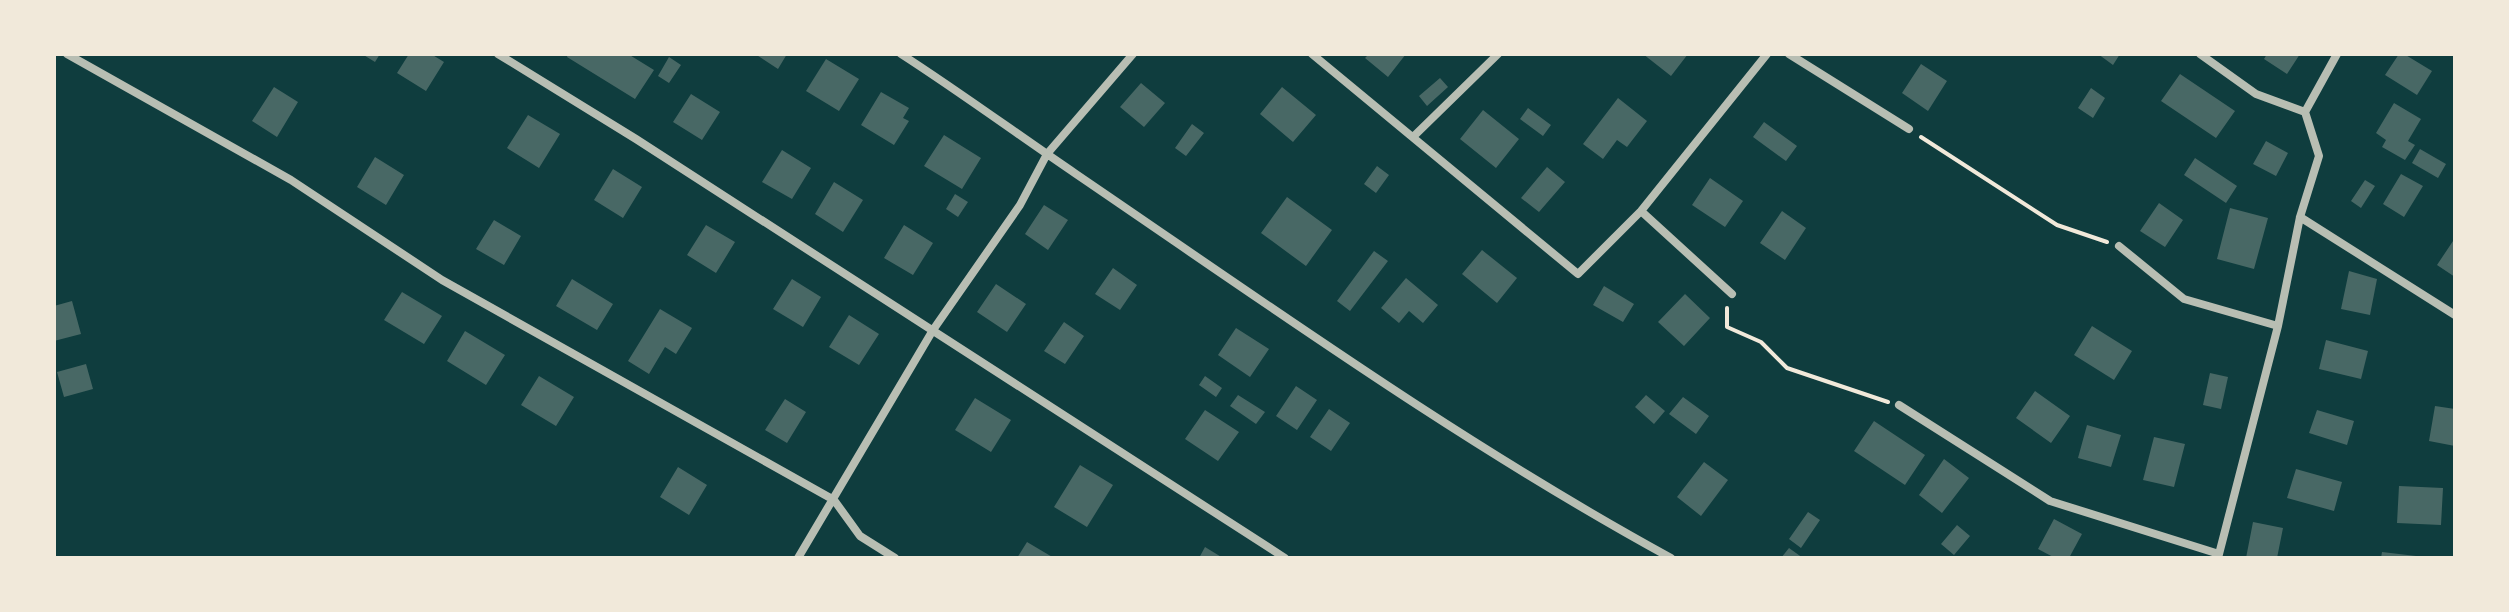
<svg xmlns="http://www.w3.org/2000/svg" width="2509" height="612" viewBox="0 0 2509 612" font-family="'PT Sans',sans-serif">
  <rect width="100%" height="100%" fill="#0f3d3e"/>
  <path fill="#486865" d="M362,54H380L375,62Z
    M409,54H431L444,62L426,91L397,73Z
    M568,54H628L654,70L635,99L567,57Z
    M755,54H787L778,69Z
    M1369,54H1406L1388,77L1365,58Z
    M1643,54H1688L1671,76Z
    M2098,54H2120L2113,65Z
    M2267,54H2300L2287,74L2264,59Z
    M2399,54H2404L2432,71L2417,95L2385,75Z
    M669,57L681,65L669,83L658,76Z
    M826,59L859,79L839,111L806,91Z
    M1921,64L1947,81L1928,111L1902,93Z
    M2180,74L2235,111L2216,138L2161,101Z
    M1440,78L1448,87L1427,106L1419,96Z
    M1141,83L1165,103L1144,127L1120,107Z
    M274,87L298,102L277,137L252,121Z
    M1282,87L1316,115L1293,142L1260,114Z
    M2091,88L2105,98L2093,118L2078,108Z
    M881,92L909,108L903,118L909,121L894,145L861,125Z
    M691,94L720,112L702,140L673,122Z
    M1618,98L1647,121L1627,147L1617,140L1603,159L1583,144Z
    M2394,103L2421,119L2408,141L2415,145L2405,160L2382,147L2386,140L2376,133Z
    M1528,108L1551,125L1543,136L1520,119Z
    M1483,110L1519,139L1496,168L1460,139Z
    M528,115L560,134L539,168L507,148Z
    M1764,122L1797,146L1786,161L1753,137Z
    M1192,124L1204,133L1186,156L1175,148Z
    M944,135L981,158L962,189L924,166Z
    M2266,141L2288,153L2276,176L2253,164Z
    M2420,149L2446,164L2438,178L2412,163Z
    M782,150L811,168L792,199L762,182Z
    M375,157L404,175L386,205L357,187Z
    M2195,158L2237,186L2226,203L2184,175Z
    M1377,166L1389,175L1376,193L1364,184Z
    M1547,167L1565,182L1539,212L1521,198Z
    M613,169L642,187L623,218L594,200Z
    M2401,174L2423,186L2404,217L2383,204Z
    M1710,178L1743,201L1725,227L1692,205Z
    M2365,180L2375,186L2361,208L2351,201Z
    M834,182L863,200L843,232L815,214Z
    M955,194L968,202L958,217L946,209Z
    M1287,197L1332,230L1306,266L1261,233Z
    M2159,203L2183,220L2165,247L2140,231Z
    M1044,205L1068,220L1048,250L1025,234Z
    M2230,208L2268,218L2254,269L2217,259Z
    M1782,211L1806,228L1785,260L1760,243Z
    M494,220L521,236L504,265L476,249Z
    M706,225L735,242L716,273L687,255Z
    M904,225L933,243L913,275L884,258Z
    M2455,238V277L2437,265Z
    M1482,250L1517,278L1497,303L1462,274Z
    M1374,251L1388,261L1350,311L1337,301Z
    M1113,268L1137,285L1120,310L1095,294Z
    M2349,271L2377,279L2370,315L2341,309Z
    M1406,278L1438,305L1423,323L1409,311L1399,323L1381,308Z
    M572,279L613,304L597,330L556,306Z
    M792,279L821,297L803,327L773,309Z
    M996,284L1026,304L1007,332L977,312Z
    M1604,286L1634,304L1623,322L1593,305Z
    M402,292L442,316L424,344L384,320Z
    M1685,294L1710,318L1684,346L1658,322Z
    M72,301L81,334L54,341V306Z
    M660,309L692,328L676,354L665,347L649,374L628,361Z
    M849,315L879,334L859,365L829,347Z
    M1064,322L1084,336L1065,364L1044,351Z
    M2092,326L2132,351L2114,380L2074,355Z
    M1236,328L1269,349L1250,377L1218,355Z
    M465,331L505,355L486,385L447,361Z
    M2326,340L2368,351L2361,379L2319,369Z
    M86,364L93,389L64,397L57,372Z
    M2210,373L2228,377L2221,409L2203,405Z
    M539,376L574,397L556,426L521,405Z
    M1205,376L1222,388L1216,397L1199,385Z
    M1296,386L1317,400L1297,430L1276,416Z
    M2035,391L2070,416L2051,443L2016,418Z
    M1238,395L1265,412L1256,424L1230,406Z
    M1646,395L1665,411L1654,424L1635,407Z
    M1683,397L1709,416L1696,434L1669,414Z
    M975,398L1011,420L991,452L955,430Z
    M785,399L806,412L787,443L765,430Z
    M2435,406L2455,409V446L2429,441Z
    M1329,409L1350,423L1331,451L1310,437Z
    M1205,410L1239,432L1218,461L1185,439Z
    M2317,410L2354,421L2347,445L2309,433Z
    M1874,421L1925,455L1905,485L1854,451Z
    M2087,425L2121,435L2111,467L2078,458Z
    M2154,437L2185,444L2174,487L2143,480Z
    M1944,459L1969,478L1942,513L1919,495Z
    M1704,462L1728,480L1701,516L1677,497Z
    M1080,465L1113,485L1087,527L1054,507Z
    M678,467L707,485L689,515L660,497Z
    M2296,469L2342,482L2334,511L2287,498Z
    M2399,486L2443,488L2441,525L2397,523Z
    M1808,512L1820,520L1801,548L1789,539Z
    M2054,519L2082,534L2069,558H2055L2038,549Z
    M2253,522L2283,528L2277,558H2246Z
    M1957,525L1970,536L1954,555L1941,544Z
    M1027,542L1054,558H1017Z
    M1205,547L1223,558H1199Z
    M1789,548L1803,558H1781Z
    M2382,552L2416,556L2415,558H2381Z"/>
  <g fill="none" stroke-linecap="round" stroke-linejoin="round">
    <path stroke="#f1e9da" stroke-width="4" d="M1921,137L2057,225L2107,242
      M1727,308V327L1761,342L1787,368L1888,402"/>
    <path stroke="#b8beb3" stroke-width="8" d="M67,54L291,180L442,280L834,500L860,536L895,558
      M498,54L636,139L1285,558
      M901,54C960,92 1017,134 1076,174C1270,306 1464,445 1671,558
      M1312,54L1578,274L1641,211L1767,54
      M1789,54L1909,129
      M2200,54L2256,94L2305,112
      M1414,136L1498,54
      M1641,211L1732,294
      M2300,217L2455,315
      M2119,246L2184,299L2278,326
      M1899,405L2050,501L2219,554
      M798,558L933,330L1020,205L1047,154L1133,54
      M2218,558L2278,326L2300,217L2319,156L2305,112L2337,54"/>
  </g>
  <rect width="2509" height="612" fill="none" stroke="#f1e9da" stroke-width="112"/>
</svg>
